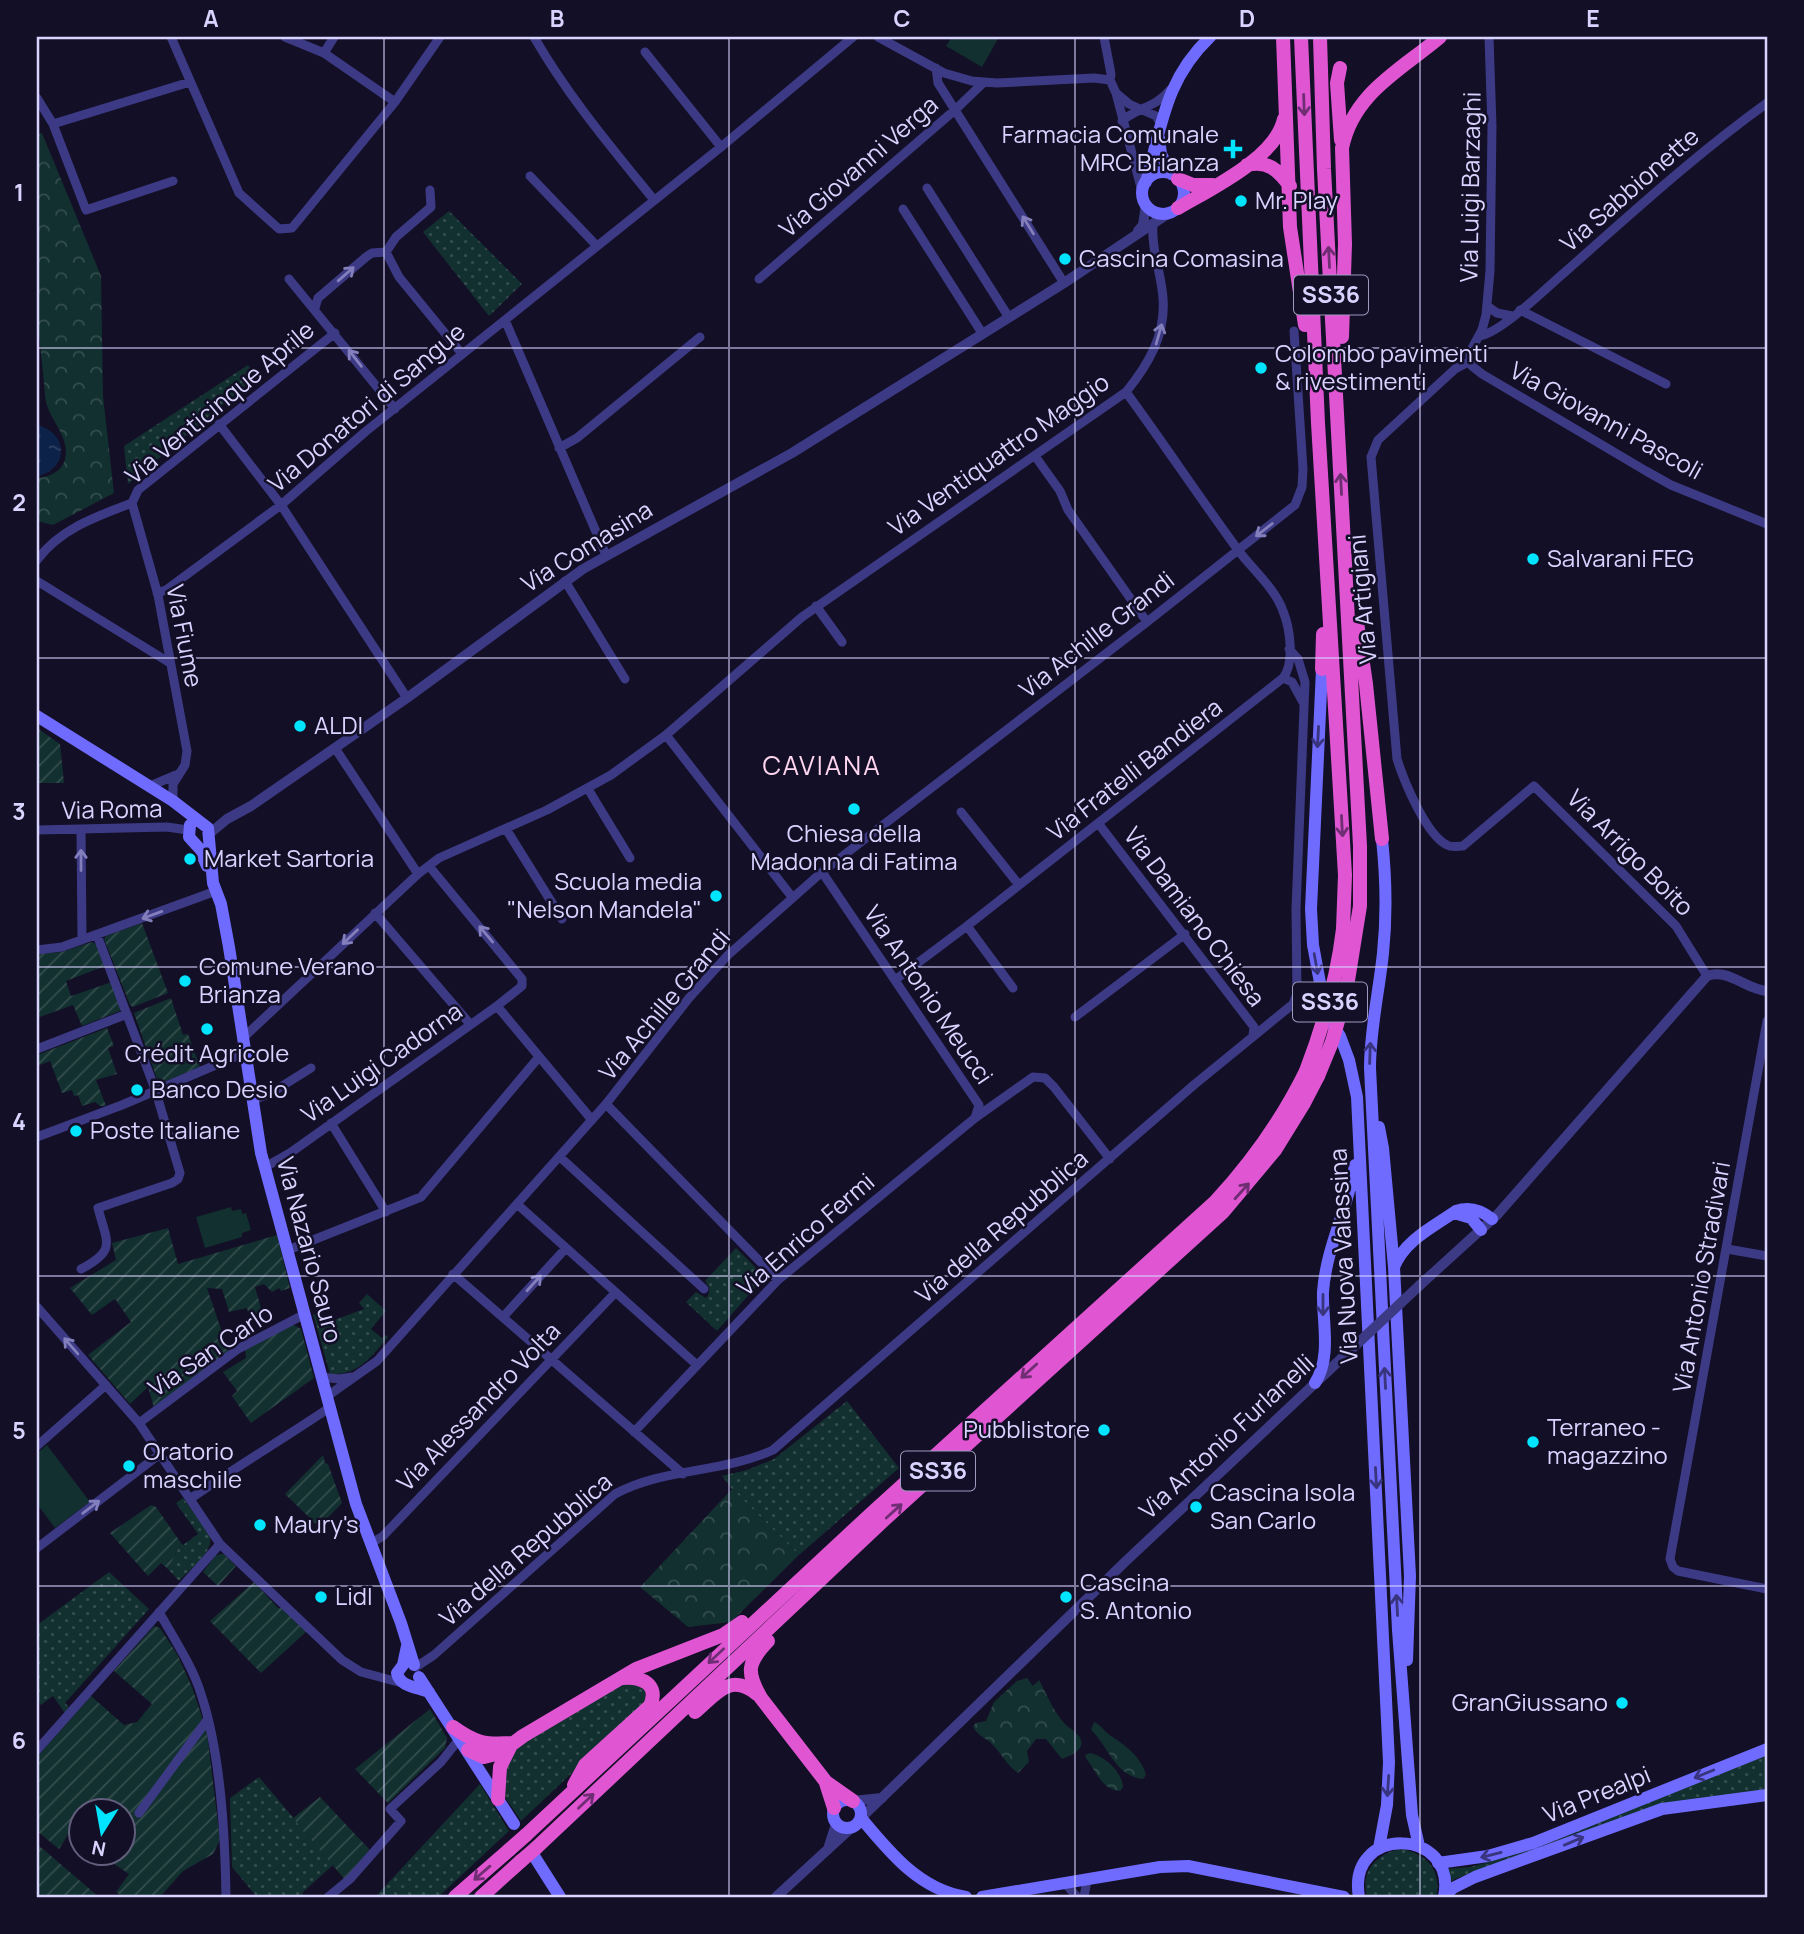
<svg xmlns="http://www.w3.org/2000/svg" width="1804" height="1934" viewBox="0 0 1804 1934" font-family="Manrope,sans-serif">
  <defs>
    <pattern id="grass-dots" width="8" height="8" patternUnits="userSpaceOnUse" patternTransform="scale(1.75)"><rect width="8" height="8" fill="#12302f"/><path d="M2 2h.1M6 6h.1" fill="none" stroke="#344d4e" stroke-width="1.8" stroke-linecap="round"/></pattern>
    <pattern id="forest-crowns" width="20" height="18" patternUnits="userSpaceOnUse" patternTransform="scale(1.75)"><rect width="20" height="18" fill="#12302f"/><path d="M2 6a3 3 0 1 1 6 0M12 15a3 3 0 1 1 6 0" fill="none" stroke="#344d4e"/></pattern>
    <pattern id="garden-furrows" width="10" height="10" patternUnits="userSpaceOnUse" patternTransform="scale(1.75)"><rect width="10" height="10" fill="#12302f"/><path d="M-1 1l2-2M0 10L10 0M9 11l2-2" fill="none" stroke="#344d4e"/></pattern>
    <pattern id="water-ripples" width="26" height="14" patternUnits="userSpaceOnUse" patternTransform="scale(1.75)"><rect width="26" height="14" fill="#0c2248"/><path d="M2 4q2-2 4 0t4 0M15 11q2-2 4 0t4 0" fill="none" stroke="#2f4163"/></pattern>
  </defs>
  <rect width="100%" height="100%" fill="#130f26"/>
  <path fill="url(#grass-dots)" d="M449,211L522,284L489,316L423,232Z
    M248,365L256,377L128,484L124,446Z
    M736,1248L758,1270L760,1282L717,1331L686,1302L696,1292L706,1298C711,1292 710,1287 705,1281Z
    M367,1294L386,1311L371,1329L382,1338L386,1335L388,1337C372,1356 358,1376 330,1374L313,1314L318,1315L326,1323L364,1309L359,1303Z
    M847,1401L899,1468L799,1555L732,1489L722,1476L747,1470L774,1459Z
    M183,1498L210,1535C214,1553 190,1569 179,1581L168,1569L181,1543L183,1545L198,1534L176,1503Z
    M109,1572L149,1609L65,1703L70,1708L65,1713L53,1696L41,1705L37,1699V1625Z
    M628,1682L644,1686L646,1699L642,1707L521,1821L505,1797L504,1768L520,1743Z
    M1767,1754V1790L1670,1803L1455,1879L1449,1883L1444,1869L1470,1867L1489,1862Z
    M259,1777L333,1865L302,1893L305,1897H257L232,1867L230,1798Z
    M480,1784L509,1831L438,1897H375Z
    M1400,1849C1425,1852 1443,1871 1436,1897H1367C1360,1872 1376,1854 1400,1849Z"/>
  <path fill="url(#forest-crowns)" d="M42,133L101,276L103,396L114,493L53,525L37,521V478C49,477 62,472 65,459C71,435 46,418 45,395C43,365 38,335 37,305C34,249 37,191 37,135Z
    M732,1489L799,1555L731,1622L688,1627L640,1587Z
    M1027,1678L1033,1686L1039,1680C1046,1693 1054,1713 1065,1724C1071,1730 1084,1735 1081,1746C1078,1753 1069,1756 1062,1759L1046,1739H1036L1027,1751L1029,1762L1018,1773C1006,1765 1001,1752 990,1742C983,1737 976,1734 973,1726L976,1723L986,1721L994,1702L1017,1681Z
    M1094,1722C1102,1725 1104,1732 1111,1736C1125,1745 1142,1758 1146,1775L1143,1779C1115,1776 1109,1747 1091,1730Z
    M1090,1753C1104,1756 1122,1771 1123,1787L1120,1791C1102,1790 1096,1771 1086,1758L1085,1755Z"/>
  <path fill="url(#garden-furrows)" d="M37,728L60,744L64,783H37Z
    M142,923L168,993L133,1007L130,1005L104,939L106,936Z
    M92,942L97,945L105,966L66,981L71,996L112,982L122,1010L82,1026L73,1005L37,1018V954L62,952Z
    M171,998L183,1035L188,1034L200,1067L161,1083L158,1082L134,1013Z
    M107,1028L114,1046L108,1048L117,1074L96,1080L106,1106H100L95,1102L82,1106L78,1095L74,1096L72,1090L62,1093L50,1061L37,1066V1055Z
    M168,1228L178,1264L277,1235L290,1288L281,1291L279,1288L272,1292L264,1284L255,1287L263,1315L253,1321L249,1316L247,1308L229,1312L222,1289L207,1288L229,1353L154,1408L148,1387L130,1404L88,1355L131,1322L115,1299L92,1315L70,1288L116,1260L112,1243Z
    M292,1324L301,1329L314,1378L251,1423L232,1396L237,1391L223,1372L246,1358L245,1348Z
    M323,1455L325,1463L328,1464L342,1503L319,1527L285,1494Z
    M151,1505L156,1507L181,1543L168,1569L161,1563L148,1576L110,1533Z
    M220,1554H224L236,1566L218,1586L203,1572L215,1556Z
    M254,1582L278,1608H283L307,1631L261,1673L210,1621Z
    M154,1626L160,1628L177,1654L192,1687L207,1732L220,1840L213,1854L183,1871L160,1897H123L116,1892L129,1874L99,1854H122V1812H80V1841L69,1833L59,1849L37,1831V1757L91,1696L124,1725L137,1722L152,1704L114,1671Z
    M430,1709L447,1738L445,1748L388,1803L355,1769Z
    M320,1797L370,1850L345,1880L293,1818Z
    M37,1844L99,1897H100H37Z"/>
  <path fill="#12302f" d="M952,37H999L982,67L946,46Z
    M231,1207L232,1211L241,1209L242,1214L246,1213L251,1230L242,1233V1237L205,1248L196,1217Z
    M47,1445L90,1502L55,1528L37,1504V1453Z"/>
  <path fill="url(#water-ripples)" d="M38,425C68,434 69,467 39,476L37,475Z"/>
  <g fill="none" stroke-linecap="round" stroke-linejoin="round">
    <path stroke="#3d3a85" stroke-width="9" d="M171,37L239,193L279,229L292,228L395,102L440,37
      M285,37L324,53L395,102
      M534,37C568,96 611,147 654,200
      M878,37L944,73L972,81L997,83L1094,78L1110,80L1116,93L1143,195
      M1104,37L1111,74L1110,80
      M645,52L721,147
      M324,53L334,37
      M936,68L938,83L1064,283
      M1116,93L1129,104L1156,116L1161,124
      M37,98L53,124L86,210L173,181
      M1122,121C1138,107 1155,108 1170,90
      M53,124L190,82
      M530,176L597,246
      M927,188L1008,316
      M430,190L431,207L396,237L386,252L399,277L462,354
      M903,209L982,333
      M289,279L395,409
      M759,279L956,109L983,83
      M1487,306L1497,313L1512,316
      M315,308L318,298L366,257L372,253L386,252
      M1520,310L1666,384
      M505,320L606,555
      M1480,336C1502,332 1546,288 1565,272C1631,214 1696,154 1767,103
      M1470,361L1455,369L1378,440L1371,457L1397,759C1404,781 1426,835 1447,845C1452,848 1458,846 1463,846L1534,786L1676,926L1707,976
      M1470,361L1472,366L1482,374L1646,471L1671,485L1767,524
      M1470,361V352L1482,330L1486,315L1490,271L1492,127L1489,37
      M219,424L281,505L407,698
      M559,448L577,438L700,337
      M1035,456L1060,491L1068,510L1147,622
      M132,503L158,595L187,751L185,765L173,784V801
      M132,503L138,490L335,333
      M37,560C60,529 97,516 132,503
      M37,581L170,663
      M565,581L625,679
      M157,593L166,590L281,505L365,432L721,147L853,37
      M816,606L842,642
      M1283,678L1292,682L1303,702
      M666,735L792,897
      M335,748L418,874
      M150,786L176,775
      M588,789L630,858
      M961,812L1019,885
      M1098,823L1254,1027L1253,1036
      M81,829L82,940
      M506,829L562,919
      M37,830L167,827L188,830
      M375,913L470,1024
      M967,926L1013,988
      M37,950L62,947L216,891
      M895,980L967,926L1283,678C1295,663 1290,628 1283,611C1275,588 1252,569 1238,550C1200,498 1164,444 1126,392
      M497,1006L592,1120
      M1075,1017L1185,934
      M1767,1021L1670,1559L1673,1567L1678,1571L1767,1589
      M244,1037L418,874L439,858L547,810L611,775L666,735L802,617L1126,392C1148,365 1166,335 1163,298C1161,272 1151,249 1153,223
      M37,1049L127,1014
      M253,1100L271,1093L311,1068
      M606,1104L778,1280
      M975,1118L1033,1077L1045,1078L1054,1087L1110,1159
      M331,1123L386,1212
      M37,1137L122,1105L246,1052
      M560,1157L704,1289
      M265,1167L290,1153L497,1006L522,986V979L429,866
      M517,1204L697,1365
      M1727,1249L1767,1256
      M288,1250L421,1197L539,1057
      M81,1269C117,1250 107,1243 98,1208L172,1183L178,1179L180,1173L155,1089L97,935
      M453,1274L683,1474
      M37,1307L139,1423L220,1544L342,1660L361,1672L402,1683
      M503,1317L566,1248
      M321,1377L339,1379L352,1377
      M326,1397L377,1361L606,1104L689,998L728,955L822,872L1147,622L1295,505L1302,487L1303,469L1294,331
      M139,1423L238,1349L305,1314
      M634,1432L778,1280L975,1118L979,1105L822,872
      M37,1446L106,1385
      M190,1499C236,1467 283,1439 329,1408
      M370,1544L383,1536L615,1293
      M37,1548L160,1454
      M159,1612C173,1637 193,1667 201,1694C221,1754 225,1834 226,1897
      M416,1667L434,1655L615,1494C662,1468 723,1473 773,1450L1195,1084L1293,1004L1297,994L1296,909L1305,682L1298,659L1289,649
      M37,1750L220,1544
      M139,1813L208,1719
      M1065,1883L1077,1897
      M328,1897L350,1879L401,1821L390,1809L441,1762L460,1738
      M1084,1897L1087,1880"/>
    <path stroke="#3d3a85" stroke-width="10" d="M1138,231L1143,225L1146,205
      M209,834L227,819L251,806L407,698L583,569L792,453L1064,283L1169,213
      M1420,1285L1497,1215L1707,976C1729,968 1746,990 1767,991
      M853,1801L882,1798
      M861,1818L1126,1561L1342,1358
      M829,1846L836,1824
      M776,1897L851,1828"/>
    <path stroke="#6f6bff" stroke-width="12" d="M1159,138L1161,154L1171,174
      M1142 193a21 21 0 1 1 42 0a21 21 0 1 1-42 0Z
      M1146,182C1162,125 1165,80 1210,37
      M1322,669L1311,909L1313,945L1326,1015L1340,1036L1349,1060L1357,1097L1389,1762L1387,1805L1379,1848
      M37,716L173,801L208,828L213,883L221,904L229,947L261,1153L356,1504L401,1623L414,1665
      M190,825L189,837L199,848L207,866
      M1382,839C1386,877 1387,915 1383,953C1379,992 1370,1029 1370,1068L1398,1630L1412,1815L1419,1846
      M1379,1127L1383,1148L1394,1267L1410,1576L1407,1660
      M1454,1213L1471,1218L1481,1230
      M1394,1267C1405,1240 1433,1227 1456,1211C1470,1206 1481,1210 1492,1219
      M1315,1383C1332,1357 1322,1320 1323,1292C1326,1248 1348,1208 1355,1165
      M407,1646L403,1665L397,1673C400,1687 417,1687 429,1692
      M419,1677L514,1824
      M833 1814a14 14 0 1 1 28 0a14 14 0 1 1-28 0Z
      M861,1818C890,1853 920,1890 966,1897
      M534,1856L560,1897
      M1438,1863L1488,1856L1533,1843L1767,1749
      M1444,1896L1453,1888L1475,1877L1662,1809L1767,1795
      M982,1897L1160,1867L1188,1866L1344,1897
      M1359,1897C1346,1824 1458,1827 1444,1897"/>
    <path stroke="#e055d1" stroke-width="14" d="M1283,37L1290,227L1305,325
      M1301,37L1318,423L1345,875L1343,929
      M1320,37L1324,169L1360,846V906L1346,993
      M1340,68L1337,83L1341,140
      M1247,165C1268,160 1278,170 1290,186
      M1178,179L1193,185H1213
      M1178,208C1210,189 1276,158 1284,119
      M1342,337L1345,244L1342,148C1353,93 1401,70 1440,37
      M1357,622L1366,684L1382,839
      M1322,669L1323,634
      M768,1641C747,1663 746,1672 761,1698L826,1782L853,1801
      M695,1712C716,1694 730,1672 757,1694
      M453,1727C475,1743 485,1745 512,1743
      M468,1750L484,1757L500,1753L523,1736L636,1669L723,1635L742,1622
      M826,1783L834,1808
      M574,1785L585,1765L650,1706C660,1684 641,1676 622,1678
      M498,1799L500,1767L510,1747
      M526,1835L874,1511L1215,1202C1252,1162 1282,1120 1306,1071
      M536,1848L884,1520L1223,1212L1275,1150L1304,1103L1318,1076
      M455,1897L509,1850
      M481,1897L521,1861"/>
    <path stroke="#3d3a85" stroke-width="10" d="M1342,1358L1420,1285"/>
    <path stroke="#e055d1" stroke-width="14" d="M1306,1071C1324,1024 1337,979 1343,929
      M1318,1076L1332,1042L1346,993
      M509,1850L526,1835
      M521,1861L536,1848"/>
  </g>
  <defs><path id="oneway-shaft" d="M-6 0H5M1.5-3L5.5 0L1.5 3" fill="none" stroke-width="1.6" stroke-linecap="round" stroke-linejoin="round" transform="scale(1.75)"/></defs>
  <g stroke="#6f2e73">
    <use href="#oneway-shaft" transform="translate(1304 105) rotate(88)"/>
    <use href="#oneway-shaft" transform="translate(1329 257) rotate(-93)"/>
    <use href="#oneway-shaft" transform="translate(1341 484) rotate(-93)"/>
    <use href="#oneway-shaft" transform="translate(1342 826) rotate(87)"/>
    <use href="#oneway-shaft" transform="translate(1242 1191) rotate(-48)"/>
    <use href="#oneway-shaft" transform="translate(1029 1371) rotate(138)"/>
    <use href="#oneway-shaft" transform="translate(894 1511) rotate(-42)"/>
    <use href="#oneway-shaft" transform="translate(716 1656) rotate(137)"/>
    <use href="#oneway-shaft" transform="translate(586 1801) rotate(-43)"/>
    <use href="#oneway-shaft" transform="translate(482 1873) rotate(139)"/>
  </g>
  <g stroke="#837fbc">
    <use href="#oneway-shaft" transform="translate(1028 225) rotate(-122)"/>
    <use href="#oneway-shaft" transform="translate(346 274) rotate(-41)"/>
    <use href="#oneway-shaft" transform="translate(1159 334) rotate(-74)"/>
    <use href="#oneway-shaft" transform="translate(355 358) rotate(-128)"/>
    <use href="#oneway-shaft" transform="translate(1264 530) rotate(142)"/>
    <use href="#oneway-shaft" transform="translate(81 860) rotate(-90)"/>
    <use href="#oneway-shaft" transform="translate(152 915) rotate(160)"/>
    <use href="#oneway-shaft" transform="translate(486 934) rotate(-130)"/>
    <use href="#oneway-shaft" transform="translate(350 937) rotate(136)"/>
    <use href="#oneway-shaft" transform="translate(534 1283) rotate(-48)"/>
    <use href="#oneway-shaft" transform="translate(71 1346) rotate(-131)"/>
    <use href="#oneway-shaft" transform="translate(91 1507) rotate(-37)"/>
  </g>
  <g stroke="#38347d">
    <use href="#oneway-shaft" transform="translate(1318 737) rotate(93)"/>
    <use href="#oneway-shaft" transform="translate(1316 964) rotate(80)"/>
    <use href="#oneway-shaft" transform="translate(1370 1053) rotate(-88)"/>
    <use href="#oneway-shaft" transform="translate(1323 1305) rotate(90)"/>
    <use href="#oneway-shaft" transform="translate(1385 1378) rotate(-93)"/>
    <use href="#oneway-shaft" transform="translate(1376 1478) rotate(87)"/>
    <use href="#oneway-shaft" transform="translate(1397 1605) rotate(-93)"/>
    <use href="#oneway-shaft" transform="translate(1704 1774) rotate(158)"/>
    <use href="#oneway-shaft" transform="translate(1388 1786) rotate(94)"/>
    <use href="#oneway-shaft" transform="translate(1574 1841) rotate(-23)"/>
    <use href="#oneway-shaft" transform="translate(1491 1855) rotate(166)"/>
  </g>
  <path fill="none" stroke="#d9d4ff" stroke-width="2" stroke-opacity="0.55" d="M384,37V1897M729,37V1897M1075,37V1897M1420,37V1897M37,348H1767M37,658H1767M37,967H1767M37,1276H1767M37,1586H1767"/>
  <g fill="#00e5ff" stroke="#130f26" stroke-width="2.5">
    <path d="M1229.5 138.5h7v7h7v7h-7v7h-7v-7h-7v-7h7z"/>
    <circle cx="1241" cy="201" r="7"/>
    <circle cx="1065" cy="259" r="7"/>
    <circle cx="1261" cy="368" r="7"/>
    <circle cx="1533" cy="559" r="7"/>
    <circle cx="300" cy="726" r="7"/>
    <circle cx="854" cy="809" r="7"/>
    <circle cx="190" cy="859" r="7"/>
    <circle cx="716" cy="896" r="7"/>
    <circle cx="185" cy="981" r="7"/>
    <circle cx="207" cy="1029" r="7"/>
    <circle cx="137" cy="1090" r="7"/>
    <circle cx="76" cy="1131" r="7"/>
    <circle cx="1104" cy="1430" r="7"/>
    <circle cx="1533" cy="1442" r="7"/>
    <circle cx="129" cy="1466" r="7"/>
    <circle cx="1196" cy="1507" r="7"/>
    <circle cx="260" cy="1525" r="7"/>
    <circle cx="321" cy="1597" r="7"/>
    <circle cx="1066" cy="1597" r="7"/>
    <circle cx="1622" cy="1703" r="7"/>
  </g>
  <g text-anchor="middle" stroke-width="5" stroke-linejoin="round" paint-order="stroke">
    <g fill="#130f26" stroke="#9e99be" stroke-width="2">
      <rect x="1294" y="275.5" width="74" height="39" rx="5"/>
      <rect x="1293" y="982.5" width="74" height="39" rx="5"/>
      <rect x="901" y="1451.5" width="74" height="39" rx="5"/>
    </g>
    <g font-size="23" font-weight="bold" fill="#d9d4ff">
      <text x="1331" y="303">SS36</text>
      <text x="1330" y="1010">SS36</text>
      <text x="938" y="1479">SS36</text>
    </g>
    <g font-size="24" fill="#d9d4ff" stroke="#130f26" text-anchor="start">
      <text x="1219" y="143" text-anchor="end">Farmacia Comunale<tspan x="1219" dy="28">MRC Brianza</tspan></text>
      <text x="1255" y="209">Mr. Play</text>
      <text x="1079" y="267">Cascina Comasina</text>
      <text x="1275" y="362">Colombo pavimenti<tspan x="1275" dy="28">&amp; rivestimenti</tspan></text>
      <text x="1547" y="567">Salvarani FEG</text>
      <text x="314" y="734">ALDI</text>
      <text x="854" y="842" text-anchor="middle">Chiesa della<tspan x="854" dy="28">Madonna di Fatima</tspan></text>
      <text x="204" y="867">Market Sartoria</text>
      <text x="702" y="890" text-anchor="end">Scuola media<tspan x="702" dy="28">"Nelson Mandela"</tspan></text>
      <text x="199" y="975">Comune Verano<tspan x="199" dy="28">Brianza</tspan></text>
      <text x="207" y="1062" text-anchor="middle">Crédit Agricole</text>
      <text x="151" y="1098">Banco Desio</text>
      <text x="90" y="1139">Poste Italiane</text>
      <text x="1547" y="1436">Terraneo -<tspan x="1547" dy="28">magazzino</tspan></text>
      <text x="1090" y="1438" text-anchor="end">Pubblistore</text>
      <text x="143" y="1460">Oratorio<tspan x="143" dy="28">maschile</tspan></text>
      <text x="1210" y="1501">Cascina Isola<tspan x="1210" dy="28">San Carlo</tspan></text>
      <text x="274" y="1533">Maury's</text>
      <text x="1080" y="1591">Cascina<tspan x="1080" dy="28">S. Antonio</tspan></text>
      <text x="335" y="1605">Lidl</text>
      <text x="1608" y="1711" text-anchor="end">GranGiussano</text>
    </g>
    <g font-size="24" fill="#d9d4ff" stroke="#130f26">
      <text transform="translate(859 167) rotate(-41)" y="8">Via Giovanni Verga</text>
      <text transform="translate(1471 187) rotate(-89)" y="8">Via Luigi Barzaghi</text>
      <text transform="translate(1630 190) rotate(-41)" y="8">Via Sabbionette</text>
      <text transform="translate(220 403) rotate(-40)" y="8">Via Venticinque Aprile</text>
      <text transform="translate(367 408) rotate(-40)" y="8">Via Donatori di Sangue</text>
      <text transform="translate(1606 421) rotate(29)" y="8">Via Giovanni Pascoli</text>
      <text transform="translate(999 455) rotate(-35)" y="8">Via Ventiquattro Maggio</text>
      <text transform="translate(587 547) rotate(-32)" y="8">Via Comasina</text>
      <text transform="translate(1363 599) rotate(-95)" y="8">Via Artigiani</text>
      <text transform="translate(1097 635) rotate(-38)" y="8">Via Achille Grandi</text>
      <text transform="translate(184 636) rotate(79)" y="8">Via Fiume</text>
      <text transform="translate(1135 770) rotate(-38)" y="8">Via Fratelli Bandiera</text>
      <text transform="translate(112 810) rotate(-1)" y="8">Via Roma</text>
      <text transform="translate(1630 853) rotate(45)" y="8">Via Arrigo Boito</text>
      <text transform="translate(1194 917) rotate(53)" y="8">Via Damiano Chiesa</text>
      <text transform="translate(928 995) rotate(56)" y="8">Via Antonio Meucci</text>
      <text transform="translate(665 1005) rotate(-50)" y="8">Via Achille Grandi</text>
      <text transform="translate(382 1063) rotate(-35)" y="8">Via Luigi Cadorna</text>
      <text transform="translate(1002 1227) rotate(-41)" y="8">Via della Repubblica</text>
      <text transform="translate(806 1235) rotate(-41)" y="8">Via Enrico Fermi</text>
      <text transform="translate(309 1250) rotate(75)" y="8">Via Nazario Sauro</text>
      <text transform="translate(1344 1256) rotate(-93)" y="8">Via Nuova Valassina</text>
      <text transform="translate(1702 1277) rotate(-80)" y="8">Via Antonio Stradivari</text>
      <text transform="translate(211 1351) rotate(-34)" y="8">Via San Carlo</text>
      <text transform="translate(479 1407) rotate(-46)" y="8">Via Alessandro Volta</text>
      <text transform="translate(1227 1437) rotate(-43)" y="8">Via Antonio Furlanelli</text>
      <text transform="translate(526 1550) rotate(-41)" y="8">Via della Repubblica</text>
      <text transform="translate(1597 1795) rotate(-22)" y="8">Via Prealpi</text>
    </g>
    <g font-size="26" letter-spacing="2" fill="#ffd6f0" stroke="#130f26">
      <text x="822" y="775">CAVIANA</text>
    </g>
  </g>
  <rect width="1804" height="1934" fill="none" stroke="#130f26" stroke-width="77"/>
  <g transform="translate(102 1832) rotate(191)"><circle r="33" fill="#130f26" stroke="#625e7d" stroke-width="2"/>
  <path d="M0-5L12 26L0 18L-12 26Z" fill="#00e5ff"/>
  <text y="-10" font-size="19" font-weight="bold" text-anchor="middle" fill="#d9d4ff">N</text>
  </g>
  <rect x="38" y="38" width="1728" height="1858" fill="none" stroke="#d9d4ff" stroke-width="2.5"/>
  <g font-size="23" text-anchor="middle" font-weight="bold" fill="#d9d4ff">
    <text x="211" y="27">A</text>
    <text x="557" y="27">B</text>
    <text x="902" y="27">C</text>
    <text x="1247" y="27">D</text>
    <text x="1593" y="27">E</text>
    <text x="19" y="201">1</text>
    <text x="19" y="511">2</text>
    <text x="19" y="820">3</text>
    <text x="19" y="1130">4</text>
    <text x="19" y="1439">5</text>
    <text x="19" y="1749">6</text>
  </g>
</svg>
